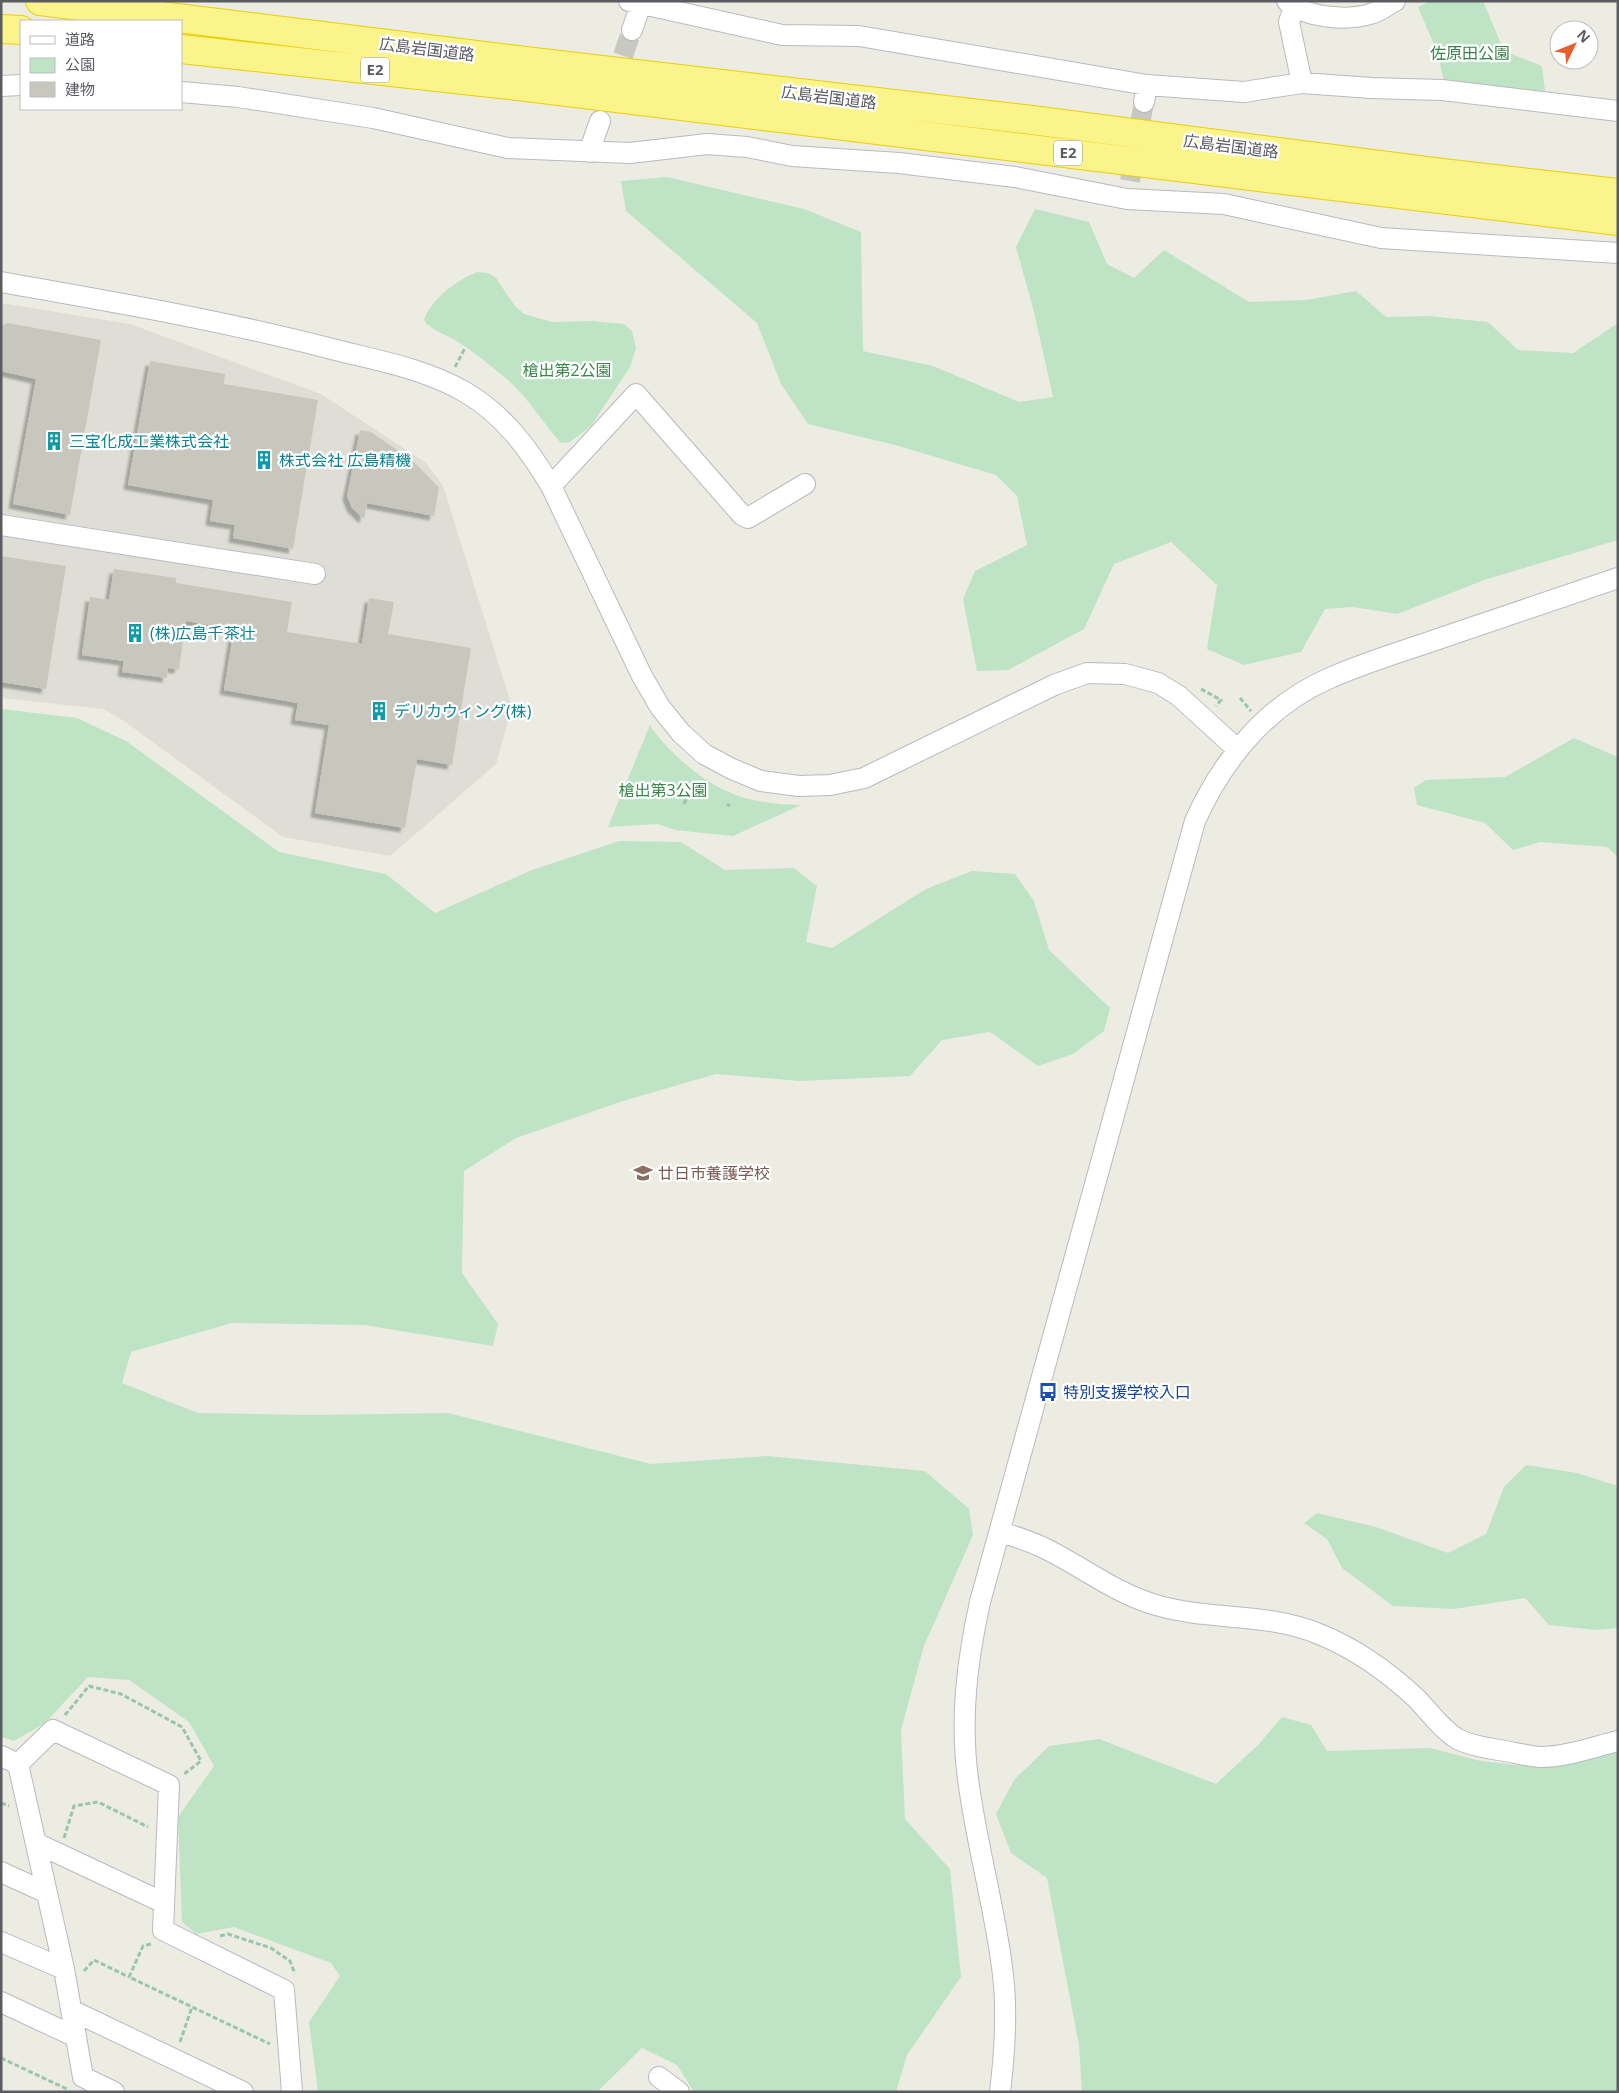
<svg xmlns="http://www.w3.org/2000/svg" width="1619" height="2093" viewBox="0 0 1619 2093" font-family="'Open Sans','Noto Sans JP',sans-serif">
  <defs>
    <filter id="shadow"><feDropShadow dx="-4.5" dy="4.5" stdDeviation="1" flood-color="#0004"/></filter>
  </defs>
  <rect width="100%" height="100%" fill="#edece2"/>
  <path fill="#deded6" d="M1,303L130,324L321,394L426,463L443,486L512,707L496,764L390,856L283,837L124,721L103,709L1,698Z"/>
  <path fill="#bee4c5" d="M1431,1H1483L1504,51L1542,66L1545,91L1444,82L1438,54L1418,7Z
    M667,177L804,209L861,232L863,351L933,366L1019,402L1053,397L1034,312L1016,247L1035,209L1089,222L1107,264L1134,278L1164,250L1249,302L1306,300L1356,291L1386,317L1429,316L1488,322L1518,350L1573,353L1618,323V540L1487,579L1397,614L1353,607L1325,609L1301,652L1244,665L1207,649L1217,585L1171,542L1114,564L1084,629L1008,670L977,671L963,599L975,571L1027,545L1017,496L996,475L895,445L808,424L781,384L757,323L626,211L621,181Z
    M477,272L488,273L496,278L515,306L524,314L552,322L592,321L624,324L632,331L636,348L630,367L591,426L570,442L561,443C543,423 529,399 509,381C491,366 472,350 453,339C443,333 430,330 424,320C431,299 457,280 477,272Z
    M1,709L77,718L126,741L279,852L386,874L435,913L532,870L619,841L681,842L725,870L794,868L817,886L806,942L832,948L926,889L972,871L1015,874L1034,901L1049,950L1110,1008L1104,1031L1073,1054L1038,1066L990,1032L942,1040L910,1076L800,1081L716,1074L623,1101L516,1138L464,1171L462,1273L498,1324L493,1346L364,1325L232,1323L131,1352L122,1383L198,1413L312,1415L448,1413L651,1464L767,1456L925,1471L969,1509L973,1535L924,1646L901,1730L905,1819L950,1869L961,1977L907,2055L896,2092H694L677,2065L642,2048L597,2092H318L309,2022L340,1976L331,1963L234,1927L196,1934L182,1922L178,1817L214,1766L189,1722L129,1680L88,1677L45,1723L14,1741L1,1737Z
    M650,725C666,751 706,785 736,795C757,803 779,804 801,805L733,836L675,830L658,824L608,827Z
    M1574,738L1618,757V857L1607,847L1540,842L1513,850L1485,823L1417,805L1414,788L1426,780L1505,777Z
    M1526,1465L1577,1473L1618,1486V1628L1596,1630L1549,1625L1525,1598L1454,1609L1393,1606L1342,1568L1327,1539L1304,1523L1317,1513L1376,1527L1448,1553L1486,1534L1504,1487Z
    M1282,1717L1311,1725L1327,1751L1430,1748L1481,1761L1544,1768L1618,1748V2092H1082L1079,2045L1047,1878L1011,1853L996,1814L1014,1780L1049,1746L1099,1739L1216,1784L1258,1745Z"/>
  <path fill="#c8c7be" filter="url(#shadow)" d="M8,323L101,340L70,515L13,504L36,379L1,371V326Z
    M150,361L225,374L224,384L318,400L293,549L233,538L235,525L210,521L213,500L128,485Z
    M360,430L371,432L413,461L439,488L434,516L367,503L364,519L352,508L347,496Z
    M1,556L66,566L46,689L1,682Z
    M114,569L176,578V583L292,602L287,632L362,644L369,598L394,602L388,634L471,648L452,765L417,759L405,828L315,813L329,725L295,720L298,703L224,690L234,629L186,621L179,669L168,668L167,678L122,672L124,661L82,655L90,597L109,600Z"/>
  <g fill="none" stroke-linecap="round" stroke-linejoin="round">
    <path stroke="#c8c8c2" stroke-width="20" stroke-dasharray="20 10" stroke-linecap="butt" d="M613,84L632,30
      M1130,181L1144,102"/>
    <g stroke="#b9bac0" stroke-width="22">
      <path id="minor" d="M629,1L782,35L859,36L1147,85L1244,92L1302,83L1371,88L1442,90L1618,111
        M1287,1C1306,18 1347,21 1370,14C1379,12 1387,5 1395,1
        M1294,7L1289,22L1302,83
        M632,30L642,1
        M1,86L21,85
        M181,92L238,97L373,118L508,148L630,153L707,144L747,147L792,156L899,163L1015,177L1127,199L1224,204L1381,238L1618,253
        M1144,102L1147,85
        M589,152L600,121
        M1,282C113,302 226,321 336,350C380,361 425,369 465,392C504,415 528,448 551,486L642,676L660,707L681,733L704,754L732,769L761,781L799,786L830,785L864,778L1054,685L1087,673L1125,674L1158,683L1179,696L1237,749
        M551,486L636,394L742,515L748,518L805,484
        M1,525L315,574
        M1000,1532C1014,1536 1029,1541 1042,1547C1082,1566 1114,1593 1156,1605C1210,1621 1266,1612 1319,1634C1354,1648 1388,1672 1416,1698C1429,1711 1440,1728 1456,1738C1468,1745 1486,1748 1499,1750C1513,1752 1527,1756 1540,1757C1566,1757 1593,1747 1618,1741
        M1,1756L18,1764L53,1730L169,1785L163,1930L284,1990L292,2092
        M18,1764L64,1969L83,2077L114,2092
        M36,1843L164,1903
        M1,1872L47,1893
        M1,1942L64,1969
        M1,2002L76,2037
        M71,2010L243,2092
        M659,2077L679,2092
        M1000,2092C1005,2051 1008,2008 1002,1967C994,1904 976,1842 968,1779C960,1719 967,1661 980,1602L1195,821C1223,759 1267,705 1330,678C1366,662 1404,651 1441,638C1500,618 1559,598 1618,578"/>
    </g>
    <g stroke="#eace04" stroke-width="30">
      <path id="highway" d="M40,1L525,61L1024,119L1442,173L1618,193
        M1,29L21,30
        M181,49L518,86L1618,221"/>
    </g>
    <path stroke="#98c5ad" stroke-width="3" stroke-dasharray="5 2.5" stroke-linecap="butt" d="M455,367L465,348
      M1201,689L1221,700L1216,706
      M1240,698L1251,711
      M684,804L689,793L698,797
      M727,804L730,806
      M65,1715L89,1686L121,1694L182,1727L201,1761L184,1774
      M1,1803L9,1806
      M64,1838L74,1806L98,1802L148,1827
      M220,1936L228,1934L271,1948L290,1961L295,1974
      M151,1944L143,1946L129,1977L270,2044
      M84,1971L94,1960L129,1977
      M180,2042L192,2007
      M1,2058L69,2090"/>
    <use href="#minor" stroke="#fff" stroke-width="20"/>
    <use href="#highway" stroke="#fbf48b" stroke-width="28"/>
  </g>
  <defs>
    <g id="building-bare" transform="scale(1.5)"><path d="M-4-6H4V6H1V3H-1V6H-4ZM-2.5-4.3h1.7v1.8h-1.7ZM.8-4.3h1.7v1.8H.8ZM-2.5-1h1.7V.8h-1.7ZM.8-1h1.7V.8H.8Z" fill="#0f9aa8" stroke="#fff" stroke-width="2.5" paint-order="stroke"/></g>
    <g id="school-bare" transform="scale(1.5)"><path d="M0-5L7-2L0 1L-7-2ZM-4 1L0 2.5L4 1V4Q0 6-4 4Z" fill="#8d6e63" stroke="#fff" stroke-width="2.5" paint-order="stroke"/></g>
    <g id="bus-bare" transform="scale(1.5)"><path d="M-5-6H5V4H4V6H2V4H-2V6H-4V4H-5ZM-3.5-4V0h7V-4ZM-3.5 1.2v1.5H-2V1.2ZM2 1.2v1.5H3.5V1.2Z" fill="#1a4fb4" stroke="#fff" stroke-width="2.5" paint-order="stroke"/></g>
  </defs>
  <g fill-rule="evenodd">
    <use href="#building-bare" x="54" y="441"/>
    <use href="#building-bare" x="264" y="460"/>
    <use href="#building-bare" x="135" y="633"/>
    <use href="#building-bare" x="379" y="711"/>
    <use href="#school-bare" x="643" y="1173"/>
    <use href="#bus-bare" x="1048" y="1392"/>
  </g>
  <g text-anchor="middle" stroke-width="4.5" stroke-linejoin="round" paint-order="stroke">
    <g fill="#fff" stroke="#8c8d91" stroke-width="1">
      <rect x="361" y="57.5" width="28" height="25" rx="4"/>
      <rect x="1054" y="140.5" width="28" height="25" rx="4"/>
    </g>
    <g font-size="15" font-weight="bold" fill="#5a5c62">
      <text x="375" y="75">E2</text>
      <text x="1068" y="158">E2</text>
    </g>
    <g font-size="16" fill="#5a5c62" stroke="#fff">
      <text transform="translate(427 49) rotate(7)" y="6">広島岩国道路</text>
      <text transform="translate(829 97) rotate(7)" y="6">広島岩国道路</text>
      <text transform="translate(1231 146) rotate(7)" y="6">広島岩国道路</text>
    </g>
    <g font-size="16" fill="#368549" stroke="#fff">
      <text x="1470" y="59">佐原田公園</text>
      <text x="567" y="376">槍出第2公園</text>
      <text x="663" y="796">槍出第3公園</text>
    </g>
    <g font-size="16" fill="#0d838f" stroke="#fff" text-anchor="start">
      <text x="69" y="447">三宝化成工業株式会社</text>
      <text x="279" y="466">株式会社 広島精機</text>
      <text x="150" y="639">(株)広島千茶壮</text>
      <text x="394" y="717">デリカウィング(株)</text>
    </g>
    <g font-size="16" fill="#785e54" stroke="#fff" text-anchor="start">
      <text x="658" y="1179">廿日市養護学校</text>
    </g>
    <g font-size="16" fill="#164399" stroke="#fff" text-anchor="start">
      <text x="1063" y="1398">特別支援学校入口</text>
    </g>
  </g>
  <rect width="1619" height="2093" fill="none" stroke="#5a5c62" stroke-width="5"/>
  <rect x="20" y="20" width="162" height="90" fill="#ffffff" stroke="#bdbec0"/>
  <rect x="30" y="36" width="25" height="8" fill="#ffffff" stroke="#bdbec0"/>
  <text x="65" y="45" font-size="15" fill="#5a5c62">道路</text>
  <rect x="30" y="58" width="25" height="15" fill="#bee4c5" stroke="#bdbec0"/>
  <text x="65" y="70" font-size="15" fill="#5a5c62">公園</text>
  <rect x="30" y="82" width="25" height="15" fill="#c8c7be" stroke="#bdbec0"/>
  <text x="65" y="95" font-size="15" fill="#5a5c62">建物</text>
  <g transform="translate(1574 45) rotate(47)"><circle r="24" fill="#ffffff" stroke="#bdbec0"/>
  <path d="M0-4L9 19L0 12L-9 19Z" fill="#e6602f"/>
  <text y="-8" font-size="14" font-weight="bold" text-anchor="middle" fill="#5a5c62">N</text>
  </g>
</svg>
